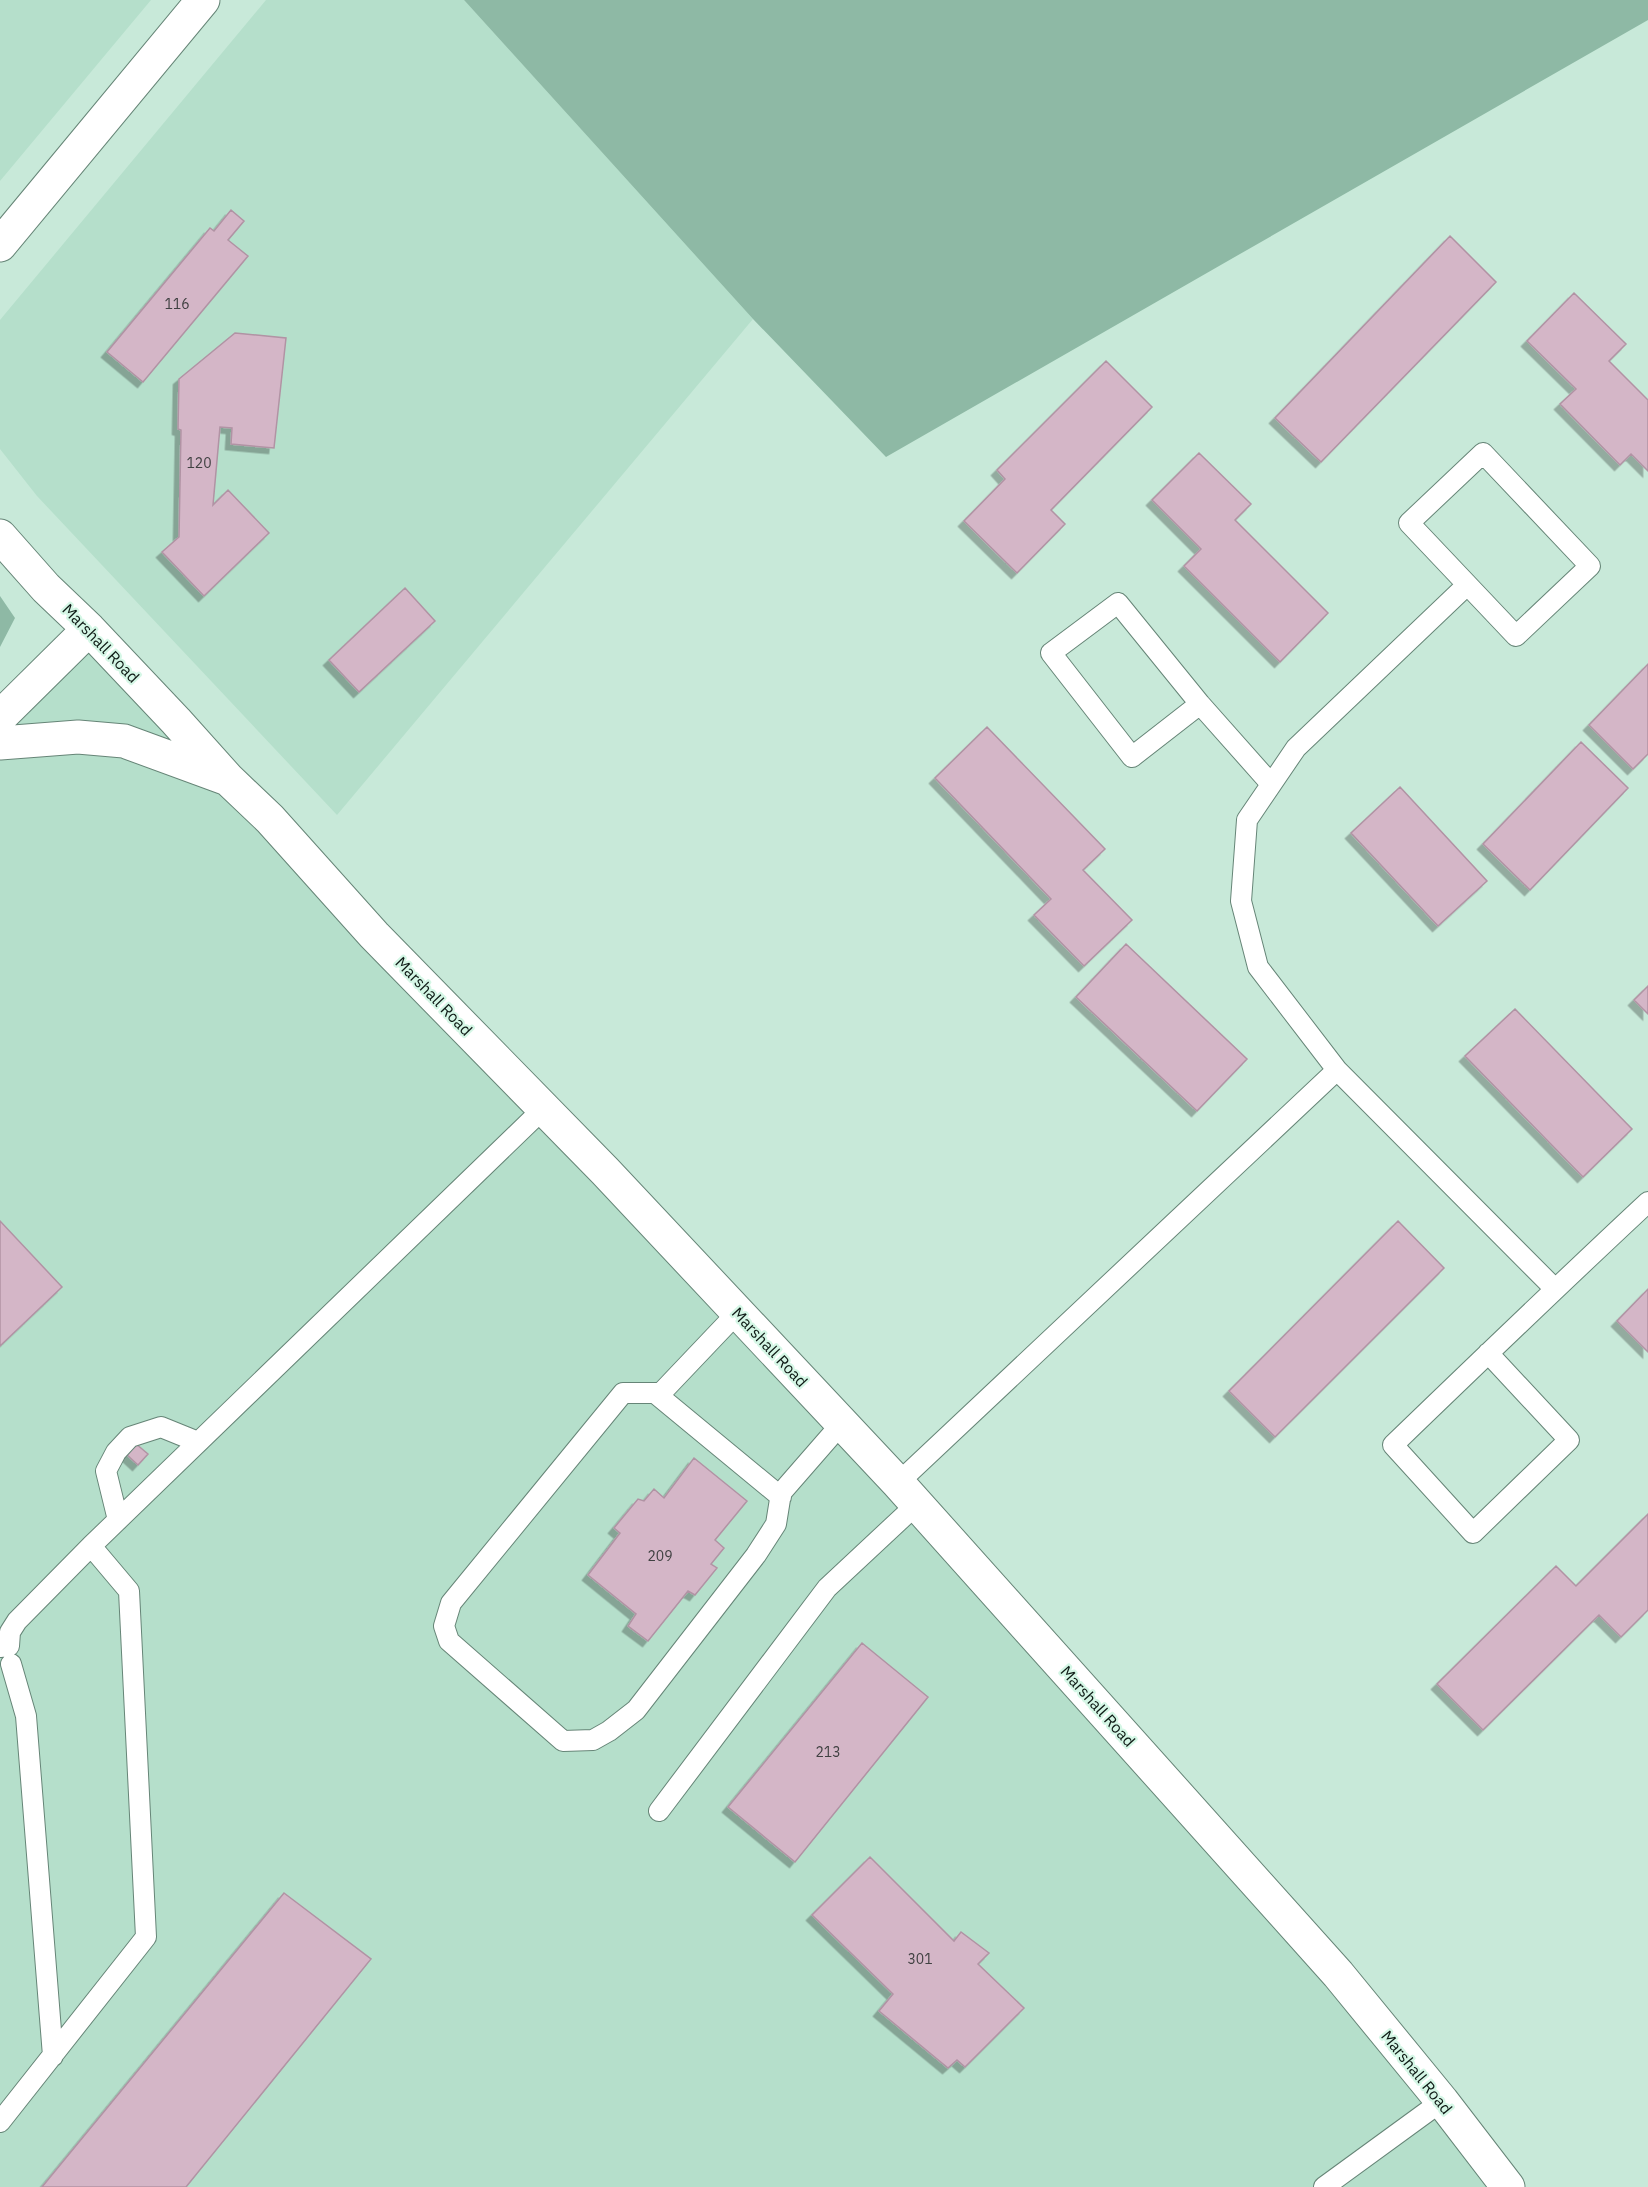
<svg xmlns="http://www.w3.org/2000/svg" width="1648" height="2187" viewBox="0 0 1648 2187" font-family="'IBM Plex Sans',sans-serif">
  <defs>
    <filter id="shadow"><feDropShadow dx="-5.5" dy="5.5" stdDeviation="0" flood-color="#0004"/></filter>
  </defs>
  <rect width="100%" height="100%" fill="#c8e9d9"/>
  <path fill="#b5dfcb" d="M0,0H151L0,181Z
    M266,0H464L753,319L337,815L37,496L0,449V320Z
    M89,629L544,1108L1508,2187H0V716Z"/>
  <path fill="#8eb9a5" d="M464,0H1648V20L886,457L753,319Z
    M0,596L15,618L0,647Z"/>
  <path fill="#d4b6c7" stroke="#b193a4" stroke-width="1.5" filter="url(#shadow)" d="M231,210L244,221L228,240L248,256L143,382L107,352L210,228L214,231Z
    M1450,236L1496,282L1321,462L1275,418Z
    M1574,293L1626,344L1609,361L1648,400V471L1631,454L1620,465L1560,404L1576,389L1527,341Z
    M235,333L286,338L274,448L231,444L232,428L220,427L213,505L228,490L269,533L204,596L162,552L179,537L181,430L178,429L179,379Z
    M1106,361L1152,407L1051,510L1065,524L1017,573L964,521L1005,479L997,470Z
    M1199,453L1251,504L1235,520L1328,613L1280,662L1184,566L1201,549L1152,500Z
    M405,588L435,621L359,692L329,660Z
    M1648,664V754L1633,769L1589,725Z
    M987,727L1105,849L1083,870L1132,920L1084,966L1034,915L1051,899L935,778Z
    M1581,742L1628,788L1530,890L1483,844Z
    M1400,787L1487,881L1438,926L1351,833Z
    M1126,944L1247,1059L1197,1111L1076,997Z
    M1648,986V1014L1634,1000Z
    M1515,1009L1632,1129L1583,1177L1465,1056Z
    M0,1221L62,1287L0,1346Z
    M1398,1221L1444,1268L1275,1437L1229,1391Z
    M1648,1289V1352L1617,1321Z
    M135,1443L148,1454L138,1465L125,1453Z
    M694,1458L747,1501L715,1540L724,1548L711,1564L717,1568L695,1595L688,1591L648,1641L628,1626L636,1614L588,1575L620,1533L614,1528L638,1499L644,1501L654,1489L664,1498Z
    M1648,1514V1610L1621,1637L1599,1615L1483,1730L1437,1684L1556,1566L1576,1586Z
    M862,1643L928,1697L795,1862L728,1807Z
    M870,1857L954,1941L961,1932L989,1953L978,1964L1024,2008L965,2067L957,2060L948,2068L879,2011L893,1994L812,1915Z
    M284,1893L371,1959L186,2187H42Z"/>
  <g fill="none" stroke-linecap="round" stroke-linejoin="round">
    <g stroke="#668577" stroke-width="22">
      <path id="lane" d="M1483,453L1590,566L1516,636L1409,523Z
        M1467,585L1296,748L1247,820L1241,901L1258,967L1337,1070L1555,1289
        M1200,704L1132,757L1051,653L1118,603L1200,704L1271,784
        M738,1312L661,1393H623L451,1603L444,1626L449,1641L563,1741L593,1740L609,1731L636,1710L756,1555L776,1524L781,1493L842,1423
        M1488,1353L1569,1440L1473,1533L1393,1445C1478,1363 1562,1282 1648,1202
        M655,1393L781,1497
        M898,1483L1337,1070
        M118,1520L106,1471L116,1452L130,1437L161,1427L198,1442
        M0,1647L9,1646L10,1632L17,1621L91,1546L544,1108
        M11,1664L26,1716L53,2056
        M659,1811L827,1588L917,1504
        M0,2122L146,1937L129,1591L91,1546
        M1324,2187L1442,2101"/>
    </g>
    <g stroke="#668577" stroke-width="35">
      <path id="street" d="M0,245L203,0"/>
    </g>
    <g stroke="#668577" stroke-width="35">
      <path id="secondary" d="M0,536L46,588L89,629L176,721L228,779L270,819L374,935L605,1171L898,1483L1338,1974L1442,2101L1508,2187
        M0,717L89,629
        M0,743L78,737L124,741L225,778"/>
    </g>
    <use href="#lane" stroke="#fff" stroke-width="20"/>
    <use href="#street" stroke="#fff" stroke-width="33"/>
    <use href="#secondary" stroke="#fff" stroke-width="33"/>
  </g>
  <g text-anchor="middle" stroke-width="4.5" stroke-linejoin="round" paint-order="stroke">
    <g font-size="14" fill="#404142">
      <text x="177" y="309">116</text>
      <text x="199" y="468">120</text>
      <text x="660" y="1561">209</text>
      <text x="828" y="1757">213</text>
      <text x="920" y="1964">301</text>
    </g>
    <g font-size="16" fill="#0e1a15" stroke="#d5f7e6">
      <text transform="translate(101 643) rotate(46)" y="6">Marshall Road</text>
      <text transform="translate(434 996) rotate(46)" y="6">Marshall Road</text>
      <text transform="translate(770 1347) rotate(47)" y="6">Marshall Road</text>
      <text transform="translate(1098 1706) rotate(48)" y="6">Marshall Road</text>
      <text transform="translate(1417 2072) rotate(51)" y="6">Marshall Road</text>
    </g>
  </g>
</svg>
